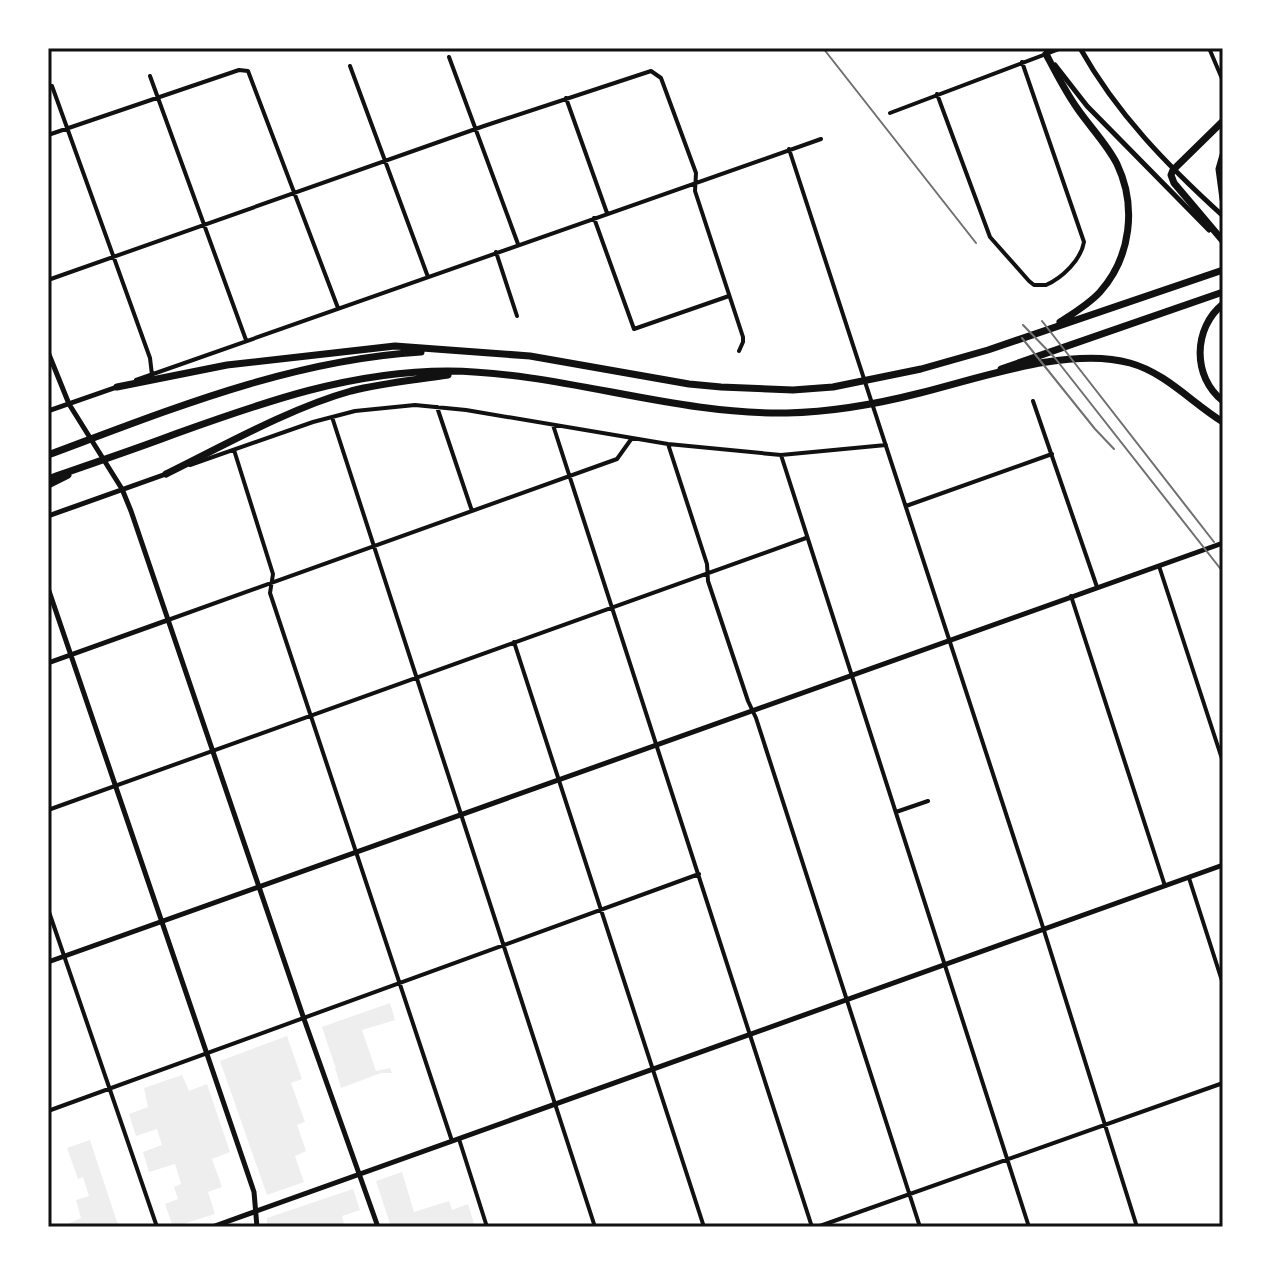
<svg xmlns="http://www.w3.org/2000/svg" width="1271" height="1275" viewBox="0 0 1271 1275" font-family="'DejaVu Sans',sans-serif">
  <rect width="100%" height="100%" fill="#fff"/>
  <path fill="#eee" d="M390,1003L395,1020L362,1030L376,1071L390,1068L392,1073H381L341,1088L335,1068L337,1066H335L322,1027Z
    M287,1036L302,1079L291,1083L305,1122L297,1125L306,1151L295,1156L304,1182L267,1195L220,1061Z
    M182,1075L189,1091L207,1084L230,1152L212,1159L222,1187L208,1192L215,1214L173,1227L165,1204L178,1199L174,1187L181,1184L175,1164L149,1172L143,1152L162,1145L157,1129L136,1136L129,1114L148,1107L144,1088Z
    M90,1140L118,1225L61,1227L81,1218L76,1200L89,1196L83,1177L78,1179L67,1148Z
    M402,1172L414,1212L449,1201L452,1210L468,1204L475,1227H391L376,1181Z
    M353,1189L360,1210L342,1216L345,1227H267V1218Z"/>
  <g fill="none" stroke-linecap="round" stroke-linejoin="round">
    <path stroke="#111" stroke-width="4" d="M1209,48L1223,81
      M449,57L518,244
      M350,66L428,277
      M150,76L246,340
      M52,86L150,358L152,375
      M937,94L990,237L1029,281L1034,285H1046C1062,278 1081,260 1084,242L1022,62
      M566,98L607,213
      M890,113L1062,48
      M48,135L239,70L248,71L338,308
      M789,149L1041,921L1137,1227
      M594,218L634,329L729,296
      M496,252L517,316
      M48,280L484,126L651,71L661,78L696,173L695,191L743,337V342L739,351
      M136,380L821,139
      M1033,401L1097,587
      M437,407L472,511
      M332,417L595,1227
      M553,425L812,1227
      M668,444L707,564L708,581L748,701L756,718L920,1227
      M234,450L273,574L270,593L452,1141
      M781,455L1029,1227
      M190,465L313,422L355,411L415,405L466,410L668,444L781,455L886,445
      M906,506L1052,454
      M1159,566L1223,762
      M1071,596L1165,886
      M168,620L617,459L632,438
      M514,642L704,1227
      M48,810L806,538
      M896,812L928,801
      M1189,878L1223,984
      M48,909L157,1227
      M48,1111L699,874
      M459,1139L487,1227
      M817,1227L1223,1083"/>
    <path stroke="#111" stroke-width="5" d="M1080,48C1117,114 1167,165 1223,216
      M1055,65L1087,106L1209,230
      M48,352L69,404L122,489L131,511L304,1019L378,1227
      M48,411L117,387
      M48,516L166,474
      M48,588L254,1192L257,1227
      M48,663L168,620
      M48,962L1223,543
      M212,1227L1223,865"/>
    <path stroke="#111" stroke-width="7" d="M1046,54C1056,73 1065,91 1077,108C1090,127 1107,144 1117,164C1137,206 1131,257 1100,292C1089,304 1074,313 1060,322
      M1223,121L1173,170L1171,175L1174,183L1223,241
      M1223,155L1219,169L1223,199
      M1223,304C1193,328 1192,377 1223,401
      M1001,369L1223,292
      M117,387L227,365L395,346L530,356L689,384L721,387L793,390L833,387L921,369L988,350L1223,270
      M48,455C169,410 290,360 421,352
      M166,474C223,446 290,408 351,391C383,383 416,380 448,375
      M48,479C90,464 133,450 175,434C264,402 351,371 448,371C562,372 673,415 787,413C832,412 877,404 920,393C980,378 1070,346 1130,363C1166,373 1192,403 1223,422
      M48,485L68,475"/>
    <path stroke="#707070" stroke-width="2" d="M823,48L976,243
      M1042,321L1214,542
      M1023,325L1055,358L1223,572
      M1022,338L1095,429L1114,449"/>
  </g>
  <rect width="1271" height="1275" fill="none" stroke="#ffffff" stroke-width="100"/>
  <rect x="50" y="50" width="1171" height="1175" fill="none" stroke="#111" stroke-width="3"/>
</svg>
